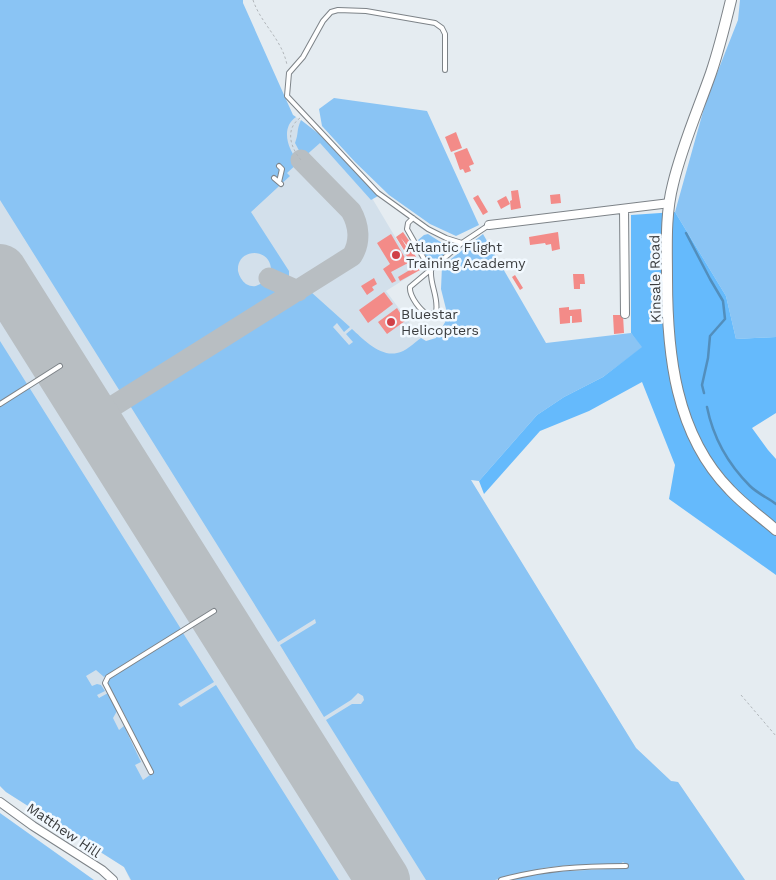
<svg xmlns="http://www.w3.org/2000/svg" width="776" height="880" viewBox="0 0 776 880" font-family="'Work Sans',sans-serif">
  <rect width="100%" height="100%" fill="#e5ecf1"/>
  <path fill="#d3e0eb" d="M0,0L293,115L314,130L372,198L416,272L386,291L421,338L426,341L470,480L636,748L671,781L678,782L745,880H130L124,867L6,792L0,786Z"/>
  <path fill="#8ac4f4" d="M0,0H243V3L293,115L296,117C280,128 288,150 299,162L287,173L290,176L251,212L289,271V283L271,274C274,246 236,247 238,271C239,276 242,281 246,284C257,290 260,282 268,281C273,281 281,287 286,289L283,293L121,393L0,200Z
    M740,0H776V337L736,339L726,296L675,212L706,101L738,20Z
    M334,98L427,111L479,225L456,236L430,224L389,195L355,162L322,126L319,109Z
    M301,120L319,134L378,196L371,200L320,143L303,158L295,143C299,133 296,131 301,120Z
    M428,234L450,248L449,251L434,262L429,261L418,243V240L424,235Z
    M483,234L546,343L631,333L643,347L603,377L564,397L537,415L479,481L471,480L636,748L671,781L678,782L745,880H509L547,872L628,868V865L623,862L620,864L609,865H570L544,868L495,880H426L326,720L352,704H361L364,700L363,696L358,693L351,700L324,717L280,645L316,623L315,619L278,642L129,404L311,292L350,327L344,332L337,323L333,327L349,345L353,342L346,334L352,329C363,339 380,357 397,353C405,352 414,343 421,338L426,341L436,338L448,317L441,289L442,266Z
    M0,341L181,629L107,675L104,677L96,670L86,676L92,686L97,684L101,685L105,691L97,695L99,698L108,693L117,711L113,718L119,730L124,726L141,762L135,765L143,780L154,772L145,759L127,722L128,721L107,684L110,678L183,633L214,682L178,704L181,707L216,685L339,880H131L124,867L6,792L0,786Z
    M0,813L94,880H0Z"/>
  <path fill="#65bafc" d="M675,212L726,296L736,339L776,337V413L752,428L768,450L776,459V575L669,499L675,465L642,382L589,411L540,431L484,494L479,481L537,415L564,397L603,377L642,347L631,333V215Z"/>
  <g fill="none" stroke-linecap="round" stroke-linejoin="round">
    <path stroke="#528ebc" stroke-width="2.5" d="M686,233L710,279L723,301L725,319L710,336L708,358L702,385L704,393
      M707,407C713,437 728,464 750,486C757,493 768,498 776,504"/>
    <path stroke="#b8bec2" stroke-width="21" d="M269,278L298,291
      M82,401L100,409L110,408
      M104,436L103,423L110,408L352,256C361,242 359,225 351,211L301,160"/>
    <path stroke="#b8bec2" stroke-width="54" d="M0,271L383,880"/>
  </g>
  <path fill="#f38b88" d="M456,132L462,148L451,152L445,137Z
    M467,148L474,164L469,166L471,171L465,173L463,169L460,170L454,153Z
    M518,190L521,208L511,210L510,201L512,200L511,191Z
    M560,194L561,203L551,204L550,195Z
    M478,195L488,212L483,215L473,198Z
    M506,196L510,204L501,209L497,201Z
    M403,232L412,245L408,247L401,238L407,248L404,250L396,237Z
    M558,232L560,249L552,251L551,244L546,245L545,243L530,245L529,237Z
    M391,234L408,263L391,272L396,281L392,283L383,269L390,264L377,243Z
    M411,248L416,257L410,261L404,252Z
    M415,261L420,270L400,281L398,277L413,268L411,263Z
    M573,274H584L585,284H580V289H574Z
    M515,275L523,288L520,290L512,277Z
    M374,278L377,284L372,287L374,290L367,295L361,286Z
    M384,292L393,304L368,323L359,310Z
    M569,307V310L581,309L582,322L572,323V316H570V323L560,324L559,308Z
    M397,308L405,321L387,334L378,322Z
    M613,315H623L624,333L614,334Z"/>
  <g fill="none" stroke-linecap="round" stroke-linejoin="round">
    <g stroke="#7d8388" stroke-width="6">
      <path id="service" d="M445,70V34L442,28L435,23L366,11L338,10L331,12L323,21L303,57L289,73L287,96L378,193L428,229L446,238L462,243
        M274,178L281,184
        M279,182L282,169L279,166
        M413,218L408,223L407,229L431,271C430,285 439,298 436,312L429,315C421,312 409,296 410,287L462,243L489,225
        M0,404L60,366
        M151,772L105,683L108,677L214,611
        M501,880C545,868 581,866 626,866"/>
    </g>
    <g stroke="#7d8388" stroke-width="10">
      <path id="minor" d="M624,209L625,314
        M489,225L670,203
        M0,802L33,826L102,870L113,880"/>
    </g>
    <g stroke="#7d8388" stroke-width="12">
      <path id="secondary" d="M731,0C725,25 719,49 711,73C698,110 682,146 673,184C665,215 667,247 667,278C667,353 675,434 730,490C744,505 761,517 776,530"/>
    </g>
    <path stroke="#b1b6ba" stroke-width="1" stroke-dasharray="2.5 2.5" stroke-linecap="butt" d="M253,0C261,24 282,39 287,65
      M300,118C285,129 290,147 301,160
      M741,695L776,736"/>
    <use href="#service" stroke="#fff" stroke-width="4"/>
    <use href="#minor" stroke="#fff" stroke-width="8"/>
    <use href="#secondary" stroke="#fff" stroke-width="10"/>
  </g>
  <g fill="#d04047" stroke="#f2f9ff" stroke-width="2">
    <circle cx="396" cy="255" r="5"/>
    <circle cx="391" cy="322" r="5"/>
  </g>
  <g text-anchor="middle" stroke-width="5" stroke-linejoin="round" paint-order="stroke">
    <g font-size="14" fill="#3b3d3f" stroke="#f2f9ff" text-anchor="start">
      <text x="406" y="252">Atlantic Flight<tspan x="406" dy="16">Training Academy</tspan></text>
      <text x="401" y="319">Bluestar<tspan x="401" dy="16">Helicopters</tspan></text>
    </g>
    <g font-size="14" fill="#3b3d3f" stroke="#f2f9ff">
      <text transform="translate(655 279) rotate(-91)" y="5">Kinsale Road</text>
      <text transform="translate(64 830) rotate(34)" y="5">Matthew Hill</text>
    </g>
  </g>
</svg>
